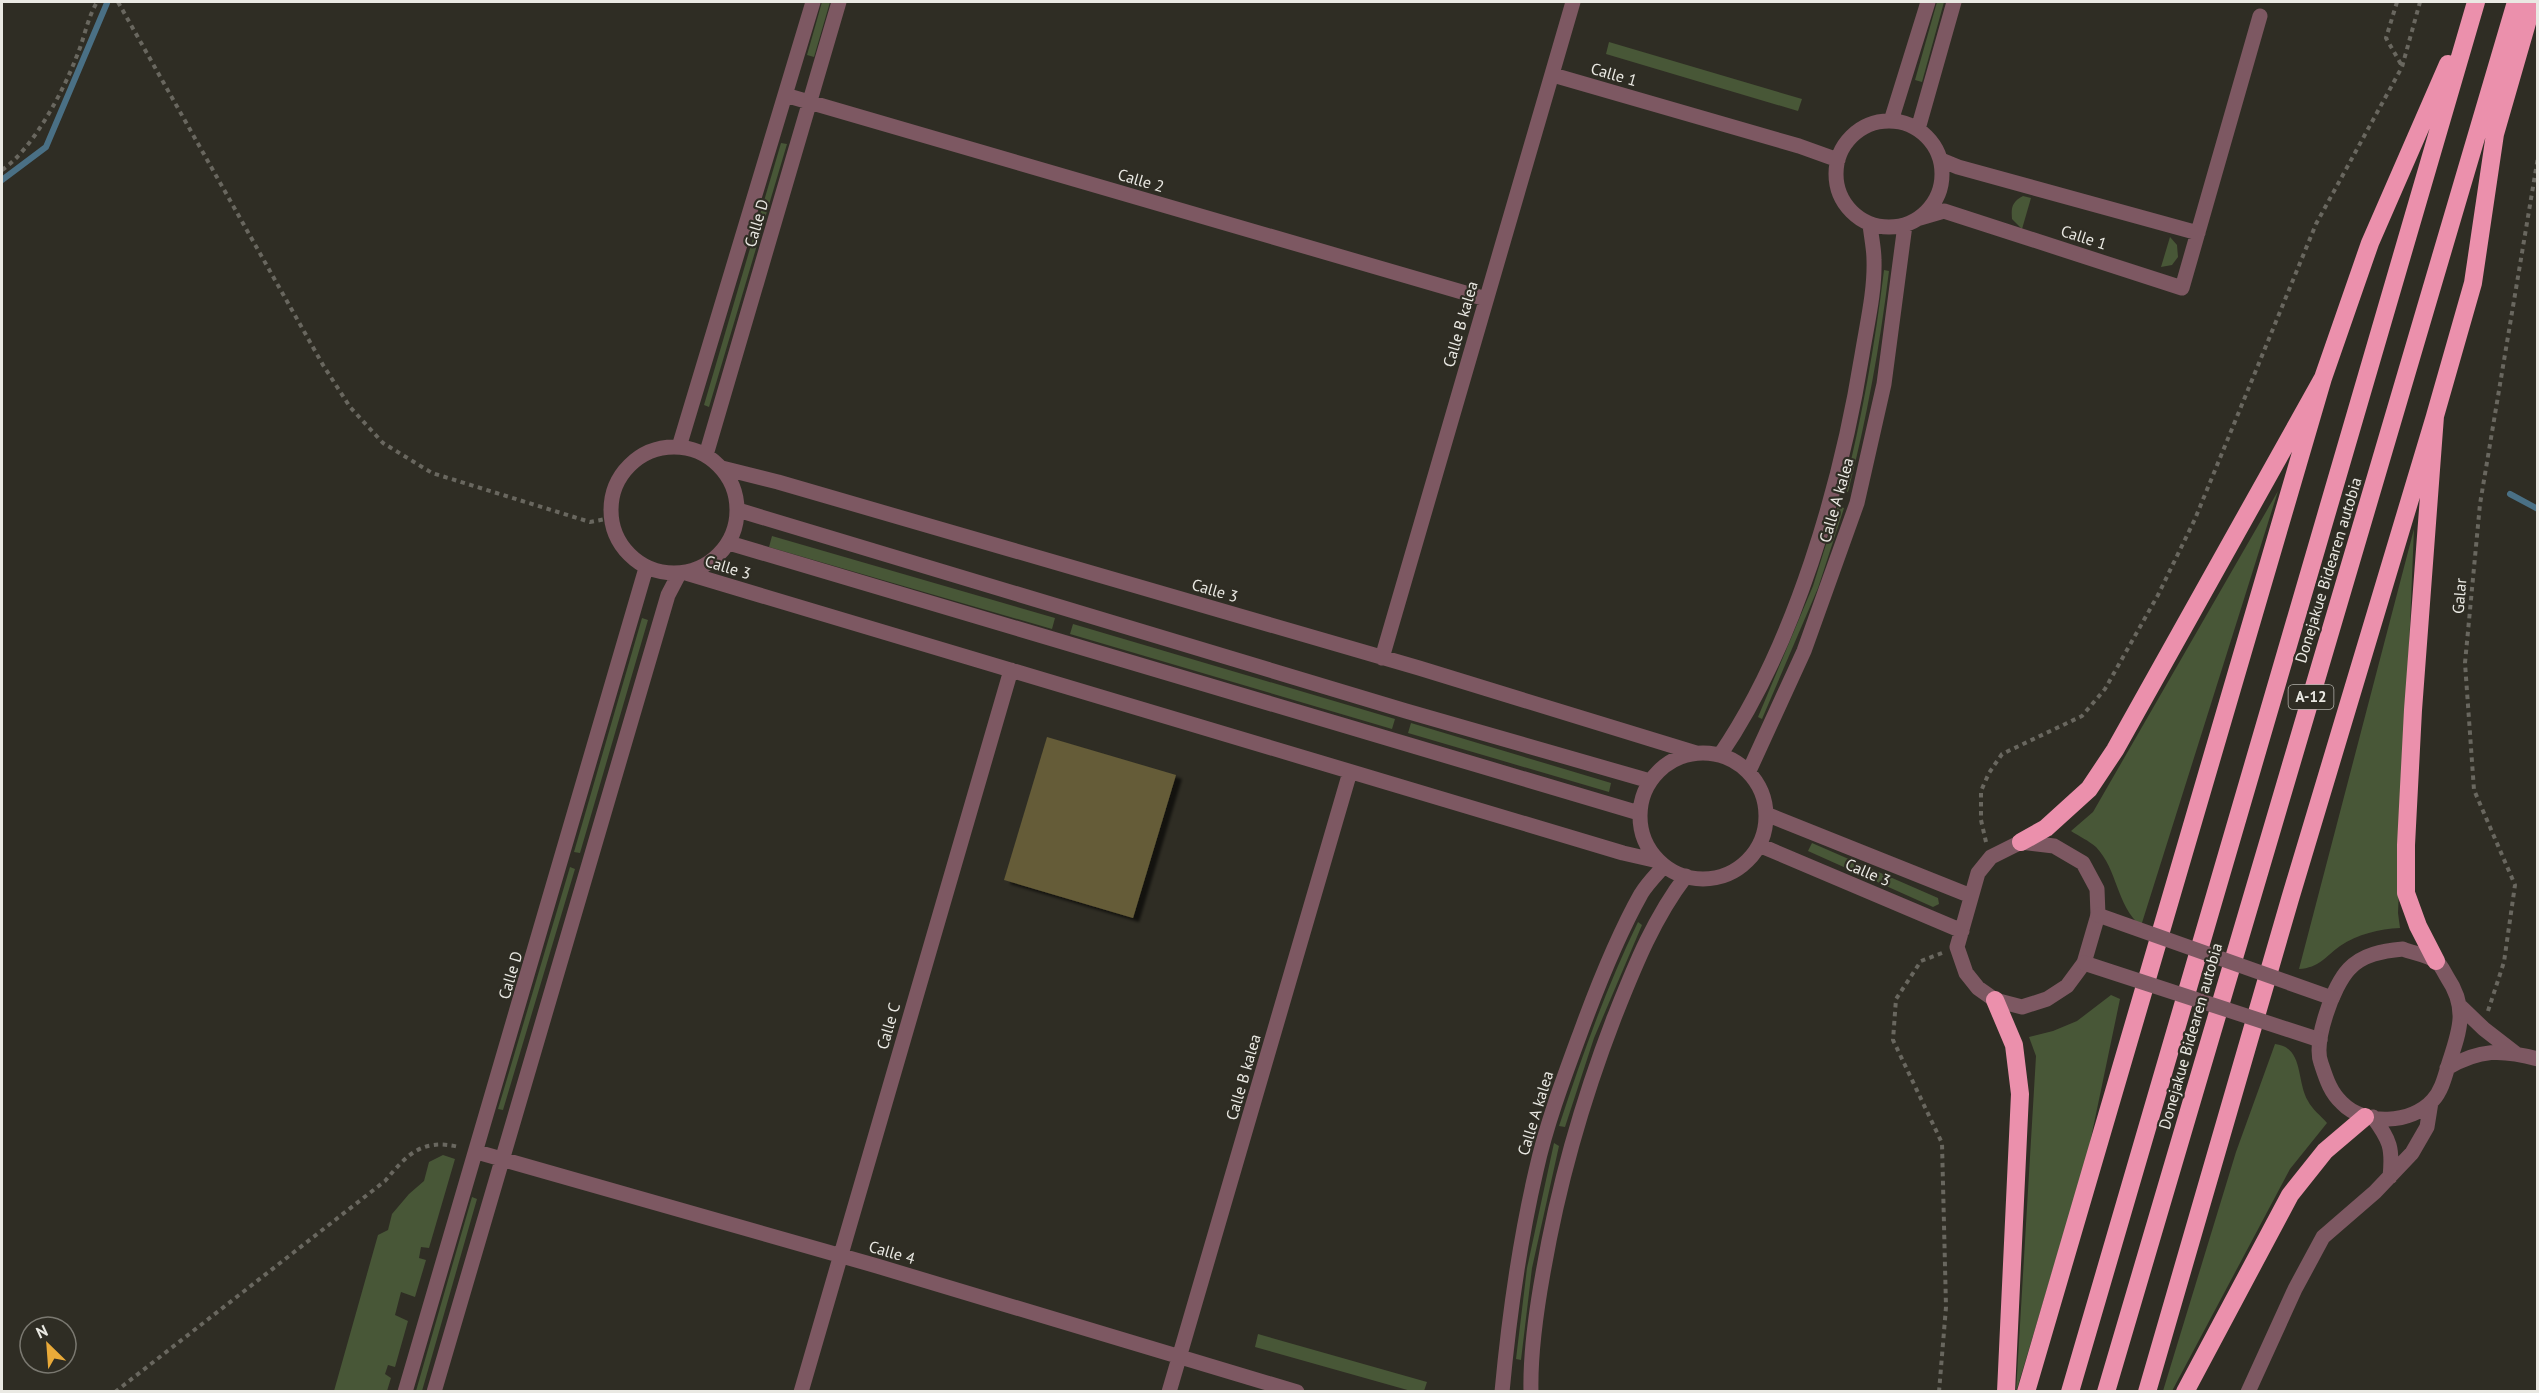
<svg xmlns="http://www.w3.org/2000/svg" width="2539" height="1393" viewBox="0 0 2539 1393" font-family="'PT Sans',sans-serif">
  <defs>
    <filter id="shadow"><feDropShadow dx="6" dy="4" stdDeviation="1.5" flood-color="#0009"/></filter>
  </defs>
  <rect width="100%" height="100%" fill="#2f2d24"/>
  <path fill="#485737" d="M822,2H830L814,57L807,55Z
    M1937,2H1944L1922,82L1915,80Z
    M1609,42L1802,99L1798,111L1606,54Z
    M781,143L787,144L709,407L704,405Z
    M2023,196L2031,198L2022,229L2012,219C2011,207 2012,202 2023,196Z
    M2170,237L2177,245L2178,257L2172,265L2161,267Z
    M1884,270L1889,271C1880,345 1867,418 1848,492L1844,490C1862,417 1875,345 1884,270Z
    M2278,491L2141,926C2116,905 2118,870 2096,847C2089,841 2079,836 2071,831L2093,812Z
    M1838,506L1844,508L1818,588L1762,719L1758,717L1813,586Z
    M2414,529L2398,913L2400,928C2379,929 2358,934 2340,946C2326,956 2319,968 2299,969Z
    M772,536L1055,618L1052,629L769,547Z
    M642,618L648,620L580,853L574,852Z
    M1073,624L1395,719L1392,729L1070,634Z
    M1411,723L1611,783L1609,792L1408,733Z
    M1812,843L1938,898L1939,904L1933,907L1808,851Z
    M570,867L575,869L503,1110L498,1109Z
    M1638,922L1642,925L1594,1038L1565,1127L1559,1126C1582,1056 1606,988 1638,922Z
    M2111,995L2120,999L2087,1157L2016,1392L2036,1056L2029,1037L2053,1031L2077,1021Z
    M2275,1044C2304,1047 2296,1080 2308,1101C2312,1109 2321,1116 2327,1123L2290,1169L2172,1391H2163L2236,1152Z
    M1554,1143L1559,1146L1532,1268L1521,1360L1516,1359L1527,1268Z
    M443,1155L455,1159L429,1248L421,1247L419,1258L426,1260L415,1297L401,1292L395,1315L408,1321L395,1367L388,1365L385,1374L391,1378L387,1391H334L378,1235L388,1230L392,1214L409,1194L424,1181L429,1162Z
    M472,1197L477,1199L422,1391H416Z
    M1258,1334L1427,1382L1424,1391H1411L1255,1347Z"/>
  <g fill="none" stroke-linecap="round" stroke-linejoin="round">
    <path stroke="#4a7085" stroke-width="6" d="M2,180L46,147L107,3
      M2510,494L2538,509"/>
  </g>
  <path fill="#655c38" filter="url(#shadow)" d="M1047,737L1176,775L1133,918L1004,880Z"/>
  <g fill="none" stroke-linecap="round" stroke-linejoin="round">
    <path stroke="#69675f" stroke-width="4" stroke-dasharray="4.5 4.5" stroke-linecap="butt" d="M118,2L323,365L350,407L383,443L432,473L590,522L611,518
      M2397,2L2386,38L2402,66
      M2,170C32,150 63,92 76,58C84,40 87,19 97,2
      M1986,842L1981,820V791L1989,773L2002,754L2082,716L2105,689L2158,595L2195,519L2316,224L2402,67L2420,2
      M2488,1011L2504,962L2515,885L2474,790L2465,663L2480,504L2538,157
      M115,1392L385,1181C407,1155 421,1138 459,1147
      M1939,1392L1946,1307L1942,1143L1893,1040L1896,999L1921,961L1942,953"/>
    <path stroke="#7d5862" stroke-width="15" d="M1553,75L1799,146L1838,160
      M785,95L1486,299
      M1891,121L1928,2
      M1836 174a53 53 0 1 1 106 0a53 53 0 1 1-106 0Z
      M1918,129L1954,2
      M1941,160L1958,167L2198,233
      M1920,218L1944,211L2182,288L2260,16
      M611 510a63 63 0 1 1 126 0a63 63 0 1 1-126 0Z
      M679,447L813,2
      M706,455L839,2
      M722,468L778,482L1419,668L1696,753
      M738,510L1406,711L1650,781
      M729,543L1639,813
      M686,573L1623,853L1658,861
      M1382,658L1573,2
      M1640 816a63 63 0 1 1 126 0a63 63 0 1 1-126 0Z
      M1720,755C1795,645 1841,485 1862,355C1867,324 1875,291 1874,260C1874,248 1871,236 1870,224
      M1749,771L1804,651L1857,503L1884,384L1905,225
      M1766,814L1971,896
      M2021,842L2054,846L2083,863L2097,889L2098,915L2084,963L2067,986L2047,999L2022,1007L1995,1000L1978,988L1966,973L1957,947L1978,873L1991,857Z
      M1759,845L1962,931
      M2403,949C2412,953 2429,955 2437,962C2441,965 2444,972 2447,977C2468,1008 2460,1030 2449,1063C2445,1076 2442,1090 2433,1100C2412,1124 2364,1126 2342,1103C2330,1092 2326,1078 2321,1063C2313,1042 2333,986 2349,969C2363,954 2383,951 2403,949Z
      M2461,1007L2484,1029L2515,1053
      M2447,1068C2480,1049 2501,1049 2538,1059
      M2373,1117C2390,1140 2393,1148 2390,1177
      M477,1152L877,1266L1297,1392
      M405,1392L646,568
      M434,1392L668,595L679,574
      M801,1392L1011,670
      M1169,1392L1350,772
      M1502,1392C1509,1317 1519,1244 1536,1171C1547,1121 1566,1072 1584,1023C1600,980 1618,935 1641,894C1647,884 1656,875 1664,866
      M1531,1392C1530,1352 1536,1312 1543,1273C1558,1186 1582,1101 1614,1018C1634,968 1653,919 1686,876
      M2248,1392L2295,1289L2323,1237L2375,1192L2412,1153L2427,1127L2431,1102"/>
    <path stroke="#eb90ac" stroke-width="18" d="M2021,842L2046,828L2089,789L2115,750L2323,378L2370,243L2448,64
      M2436,961L2418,926L2406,893V845L2413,710L2435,416L2473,283L2495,134L2533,2
      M1995,1000L2014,1045L2020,1094L2006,1392
      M2026,1392L2323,378
      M2070,1392L2476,2
      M2106,1392L2516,2
      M2147,1392L2290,899L2435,416
      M2185,1392L2290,1195L2325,1151L2365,1117"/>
    <path stroke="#7d5862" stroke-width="15" d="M2098,915L2332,998
      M2084,963L2320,1040"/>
  </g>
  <g text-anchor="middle" stroke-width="4.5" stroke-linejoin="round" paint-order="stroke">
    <rect fill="#2f2d24" stroke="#b2b1aa" stroke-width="1.5" x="2288.5" y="685" width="45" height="24" rx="4.5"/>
    <g font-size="15" font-weight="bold" fill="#eae9e3">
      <text x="2311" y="702">A-12</text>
    </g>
    <g font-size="16" fill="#eae9e3" stroke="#2f2d24">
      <text transform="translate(1614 74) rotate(16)" y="6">Calle 1</text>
      <text transform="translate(1141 180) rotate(16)" y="6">Calle 2</text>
      <text transform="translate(756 223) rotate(-74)" y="6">Calle D</text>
      <text transform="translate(2084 237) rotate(18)" y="6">Calle 1</text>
      <text transform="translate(1460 324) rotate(-74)" y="6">Calle B kalea</text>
      <text transform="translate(1836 500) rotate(-74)" y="6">Calle A kalea</text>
      <text transform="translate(728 567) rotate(17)" y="6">Calle 3</text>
      <text transform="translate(2328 570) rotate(-73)" y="6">Donejakue Bidearen autobia</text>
      <text transform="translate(1215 590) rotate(16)" y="6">Calle 3</text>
      <text transform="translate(2459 596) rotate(-85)" y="6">Galar</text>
      <text transform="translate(1868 872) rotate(23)" y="6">Calle 3</text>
      <text transform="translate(510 975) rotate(-74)" y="6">Calle D</text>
      <text transform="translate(888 1026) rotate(-74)" y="6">Calle C</text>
      <text transform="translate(2190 1036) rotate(-74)" y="6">Donejakue Bidearen autobia</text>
      <text transform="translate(1243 1077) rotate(-74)" y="6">Calle B kalea</text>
      <text transform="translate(1535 1113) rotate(-73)" y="6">Calle A kalea</text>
      <text transform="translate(892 1252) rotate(16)" y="6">Calle 4</text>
    </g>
  </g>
  <rect width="2539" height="1393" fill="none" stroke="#eae9e3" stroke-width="6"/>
  <g transform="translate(48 1345) rotate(335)"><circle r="28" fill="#2f2d24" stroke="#7a7870" stroke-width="1.5"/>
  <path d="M0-4.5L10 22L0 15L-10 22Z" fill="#eaaa39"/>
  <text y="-9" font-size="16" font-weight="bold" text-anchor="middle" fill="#eae9e3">N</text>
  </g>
</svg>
